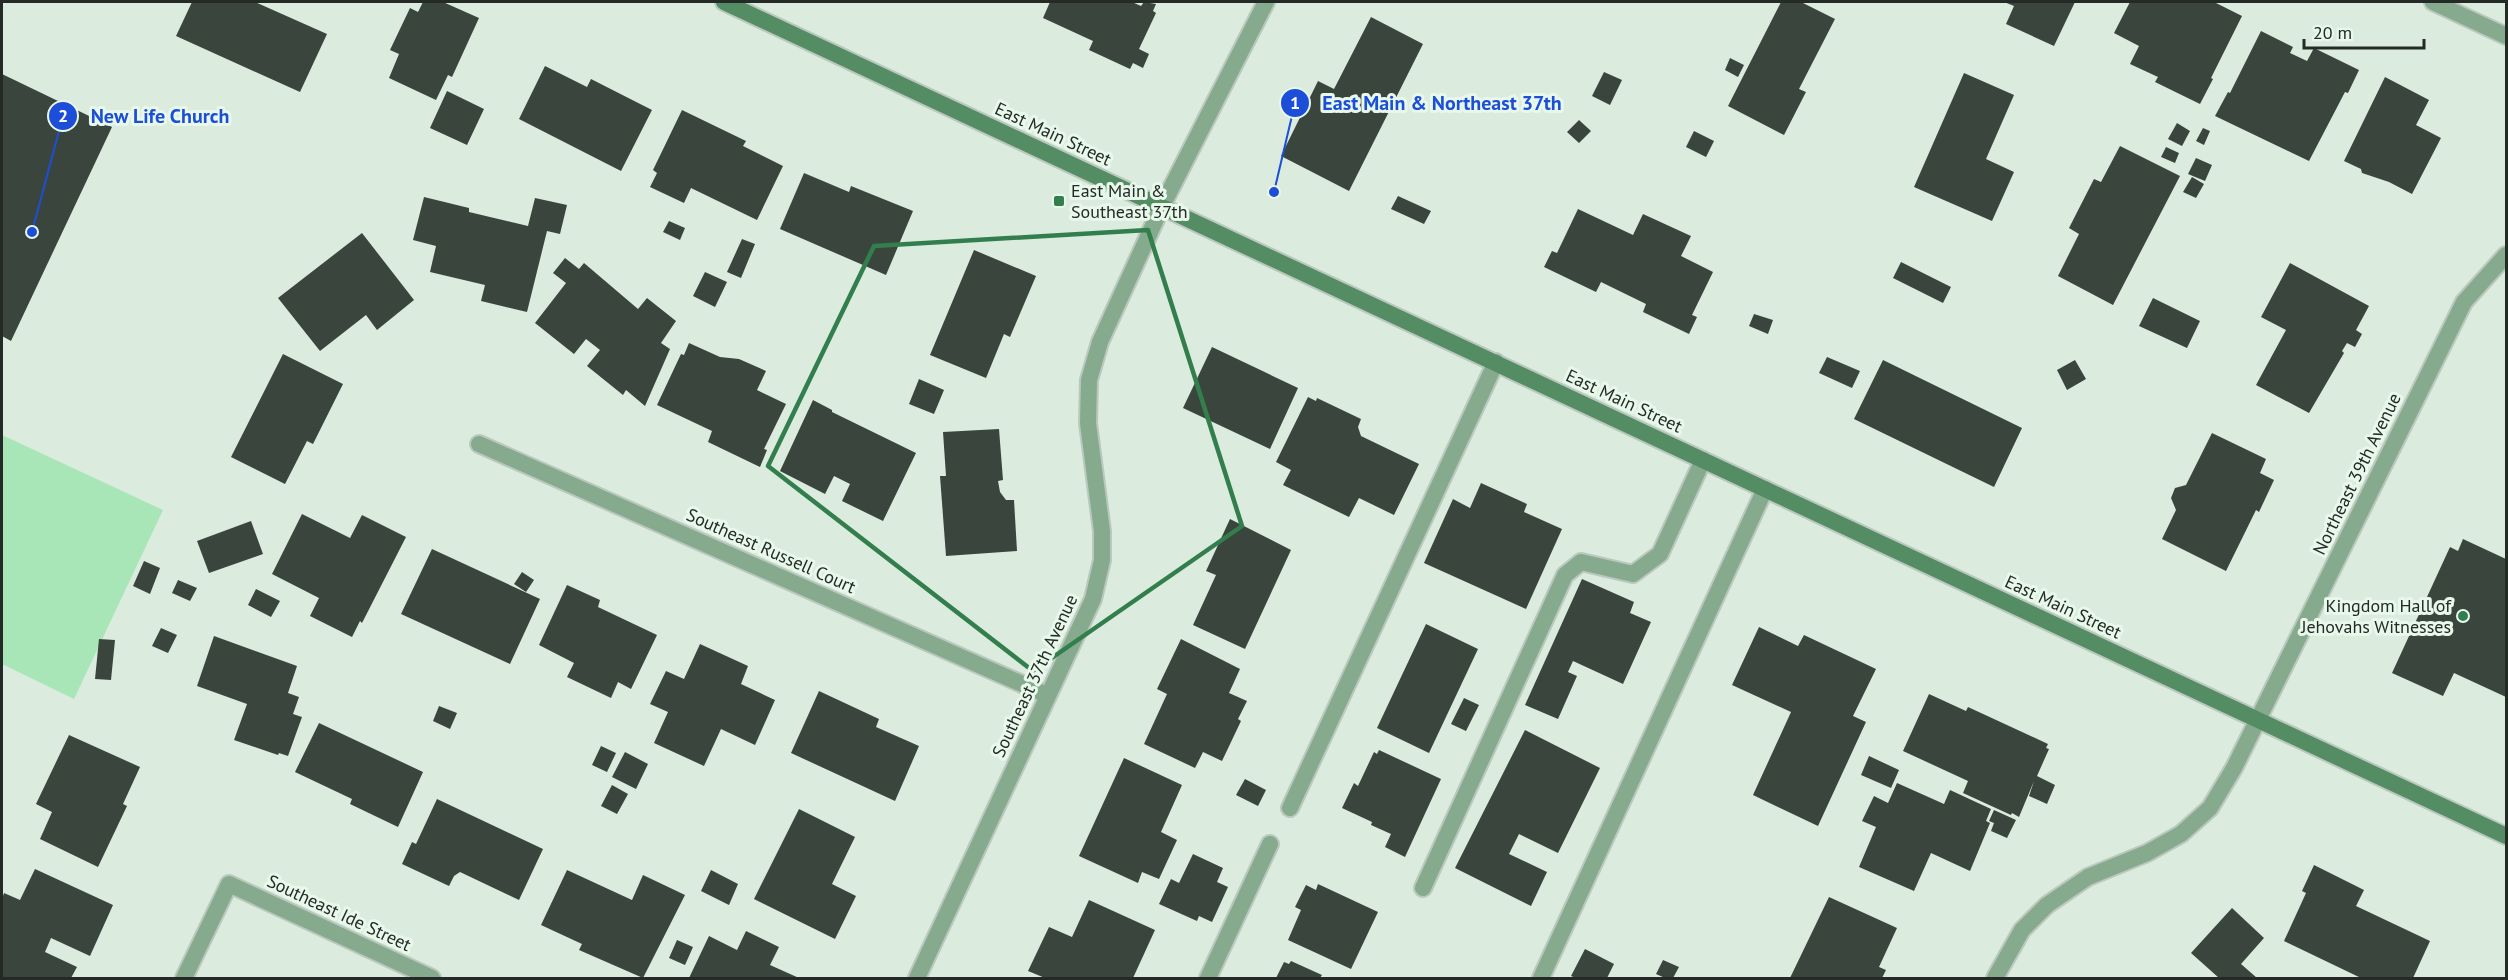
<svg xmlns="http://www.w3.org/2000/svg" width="2508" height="980" viewBox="0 0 2508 980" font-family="'PT Sans',sans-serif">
  <rect width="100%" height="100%" fill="#dbebde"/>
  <path fill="#a8e6b8" d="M2,435L163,510L74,699L2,664Z"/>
  <path fill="#3a463d" d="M192,2H255L327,34L300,92L176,36Z
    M423,2H443L479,18L452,77L448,75L436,100L389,78L399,54L390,50L410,8L418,12Z
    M1050,2H1132L1141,6L1144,2L1156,4L1153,11L1156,13L1139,49L1149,54L1143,68L1133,63L1130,69L1089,50L1093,41L1043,18Z
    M1781,2H1801L1835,19L1799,89L1806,92L1784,135L1728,106Z
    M2004,2H2075L2054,46L2006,24L2014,6Z
    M2130,2H2214L2242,16L2211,78L2213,79L2200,104L2155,82L2158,77L2130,64L2139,46L2114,33Z
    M1371,17L1423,44L1349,191L1281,156L1318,81L1334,89Z
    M2261,31L2293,47L2290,53L2307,61L2314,48L2359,70L2348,93L2345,92L2309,161L2215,116L2228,92L2230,93Z
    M1730,58L1744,65L1738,77L1725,70Z
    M545,66L587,87L591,79L652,110L621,171L519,119Z
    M1604,72L1622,80L1610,105L1592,96Z
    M1964,73L2014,95L1986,159L2014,172L1992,221L1914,187Z
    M2,74L112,127L11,341L2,336Z
    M2385,77L2429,100L2416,125L2441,138L2412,194L2389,182L2362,173L2361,169L2344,161Z
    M447,91L484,109L467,145L430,128Z
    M682,110L746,141L743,146L783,166L757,220L691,188L684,203L650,187L657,173L653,170Z
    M1579,120L1591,131L1579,143L1567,132Z
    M2177,123L2190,131L2182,146L2168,139Z
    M2203,128L2210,131L2204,145L2196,141Z
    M1694,131L1714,141L1706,157L1686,147Z
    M2120,146L2180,176L2113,305L2058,276L2079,234L2069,228L2094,179L2101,182Z
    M2166,147L2179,153L2175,163L2161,157Z
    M2196,158L2212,165L2205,181L2188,174Z
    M804,173L849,192L851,186L913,211L886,275L780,229Z
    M2192,177L2204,184L2196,198L2183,192Z
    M1398,196L1431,211L1424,224L1391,209Z
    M424,197L469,208V212L528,226L535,198L567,205L560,234L547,231L527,312L481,301L485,285L430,272L436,246L413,240Z
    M1578,209L1633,235L1643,214L1691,236L1681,256L1713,272L1692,315L1697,317L1689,334L1643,312L1646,304L1601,282L1596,292L1544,267L1552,251L1557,253Z
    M669,221L685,228L680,240L663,232Z
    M362,233L414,300L377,330L366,315L320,351L278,298Z
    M742,239L755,244L741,278L727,272Z
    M974,250L1036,276L1010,337L1004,334L986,378L930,355Z
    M565,258L579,269L584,263L638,309L647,298L676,321L661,343L670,349L645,406L626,390L623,395L587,366L600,350L586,339L574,354L535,323L566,283L553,273Z
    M1901,262L1951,287L1943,303L1893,278Z
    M2290,263L2369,306L2356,330L2362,334L2355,347L2347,343L2342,351L2344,353L2309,413L2256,385L2286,330L2261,317Z
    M705,272L727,282L715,307L693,296Z
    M2153,298L2200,321L2187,348L2139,326Z
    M1754,314L1773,320L1768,334L1749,326Z
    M689,343L720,357L739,359L766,371L757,390L786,404L764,449L767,450L760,467L708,442L712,431L657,405L681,354L684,355Z
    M1212,347L1298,388L1270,449L1183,408Z
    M283,354L343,384L313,444L307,441L285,484L231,457Z
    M1827,357L1860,371L1852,388L1819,373Z
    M1883,360L2022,428L1994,487L1854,419Z
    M2075,360L2086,379L2067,390L2057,370Z
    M919,379L944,390L934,414L909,404Z
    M1308,397L1316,401L1317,398L1361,419L1358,427L1361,436L1419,464L1394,515L1359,498L1349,517L1283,485L1291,470L1276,462Z
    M813,400L832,410V412L916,453L883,521L842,501L850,484L834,476L825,494L780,471Z
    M999,429L1003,480L998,481L1000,492L1006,500H1014L1017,551L946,556L940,476H946L943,432Z
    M2212,433L2266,459L2260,473L2274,480L2259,512L2256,510L2226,571L2162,539L2176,510L2171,498L2175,488L2186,485Z
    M1481,483L1527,504L1524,512L1562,529L1526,609L1424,563L1453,499L1470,508Z
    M302,514L350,538L362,515L406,537L362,623L360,621L352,637L310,616L319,598L272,574Z
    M1230,519L1291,550L1245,649L1193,625L1216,575L1206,571Z
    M251,521L263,554L209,573L197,541Z
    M2463,539L2506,559V697L2454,673L2443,696L2392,673L2450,547L2458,551Z
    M432,549L540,599L510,664L401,614Z
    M144,561L160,568L150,594L133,586Z
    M522,572L534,580L526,592L514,584Z
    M1582,579L1634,602L1630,613L1651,622L1623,684L1573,661L1568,672L1577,676L1558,719L1525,705Z
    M178,580L197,588L190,601L172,593Z
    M567,585L600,600L598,607L657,635L631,689L618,682L611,698L567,677L574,663L539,645Z
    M256,589L280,601L271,617L248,605Z
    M1426,624L1478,649L1429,753L1377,728Z
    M1759,627L1798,646L1804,635L1876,669L1853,716L1866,722L1818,826L1753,795L1791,712L1732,685Z
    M161,628L177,635L168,653L152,646Z
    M214,636L297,666L288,693L299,697L293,714L302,717L288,756L279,753L278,755L234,740L247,704L197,686Z
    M99,639L115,640L111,680L95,679Z
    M1181,639L1240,669L1229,693L1247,701L1238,719L1241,721L1222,761L1203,752L1195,768L1144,744L1167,694L1157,689Z
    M700,644L748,666L741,684L775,700L755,745L721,729L704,766L654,743L668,712L650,704L666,671L684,679Z
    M819,691L879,719L876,727L919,746L895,801L791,753Z
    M1929,694L1966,711L1968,707L2048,744L2046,748L2049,749L2037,776L2055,785L2047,804L2029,796L2034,781L2019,817L2012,813L2011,815L1963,793L1968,781L1903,751Z
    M1464,698L1479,705L1466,731L1451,724Z
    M439,706L457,713L450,729L433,721Z
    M319,723L423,772L398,827L350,804L352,799L295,772Z
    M1525,730L1600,768L1558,853L1519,834L1509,854L1547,872L1531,906L1455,868Z
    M69,735L140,767L123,804L127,806L98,867L40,839L52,812L36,804Z
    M601,746L616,753L607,772L592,765Z
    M1379,750L1441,779L1405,857L1385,847L1391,834L1371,825L1372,822L1342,808L1354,783L1358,786L1374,752L1377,754Z
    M625,752L648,764L636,789L612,777Z
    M1869,756L1899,770L1891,788L1861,775Z
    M1124,758L1182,785L1161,832L1177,840L1159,879L1142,872L1138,883L1079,856Z
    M1245,779L1266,790L1258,806L1236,795Z
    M1897,783L1944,804L1950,790L1991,809L1986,821L1990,823L1970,871L1931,853L1914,891L1859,867L1876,827L1862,821L1874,796L1888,803Z
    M612,785L628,794L617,814L601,806Z
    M437,799L543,849L519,900L460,872L454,876L449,886L402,864L412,842L416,844Z
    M799,809L855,837L832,884L856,896L835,939L754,899Z
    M1994,810L2016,820L2007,838L1991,831L1994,823L1989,821Z
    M1193,854L1223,868L1217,882L1228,887L1212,922L1199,916L1197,921L1159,904L1171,879L1179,883Z
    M2314,865L2364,890L2356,906L2430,941L2413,978H2361L2284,941L2306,893L2302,891Z
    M35,869L113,905L90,956L51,938L45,952L77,967L71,978L2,977V899L4,893L20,900Z
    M567,870L632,900L643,875L685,895L643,978L579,950L582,944L541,925Z
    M711,870L738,884L729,905L701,891Z
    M1318,884L1378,912L1351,969L1288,940L1301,910L1295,907L1306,885L1316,890Z
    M1829,897L1897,928L1879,967L1886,970L1882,978H1790Z
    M1089,900L1155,930L1133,978H1045L1028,971L1049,927L1072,937Z
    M2232,908L2264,938L2241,964L2257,978H2219L2191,953Z
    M746,931L779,947L770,965L799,978H689L709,936L737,950Z
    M677,940L693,947L685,965L669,958Z
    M1585,949L1614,964L1607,978H1576L1571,976Z
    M1663,960L1679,967L1673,978H1665L1656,974Z
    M1291,961L1322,975L1320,978H1276L1284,962L1289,964Z"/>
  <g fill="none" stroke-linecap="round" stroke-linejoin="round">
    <g stroke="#bac8bd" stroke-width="20">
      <path id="service" d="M1290,808L1496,362
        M1423,888L1565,575L1581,562L1633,574L1660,554L1703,460
        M1208,978L1270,844
        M1541,978L1765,489"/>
    </g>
    <g stroke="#bac8bd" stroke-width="20">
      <path id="minor" d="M2433,2L2506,36
        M479,444L1047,695
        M184,978L229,884L432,978
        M917,978L1093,599L1102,560V531L1088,423L1089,380L1100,342L1162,206
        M1995,978L2022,930L2047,905L2088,877L2147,853L2181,834L2210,808L2234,768L2464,302L2506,255"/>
    </g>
    <g stroke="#bac8bd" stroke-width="20">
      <path id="tertiary" d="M1162,206L1266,2"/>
    </g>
    <g stroke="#bac8bd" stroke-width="20">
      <path id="secondary" d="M724,2L2506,836"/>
    </g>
    <use href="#service" stroke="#86aa8e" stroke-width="16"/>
    <use href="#minor" stroke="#86aa8e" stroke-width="16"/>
    <use href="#tertiary" stroke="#86aa8e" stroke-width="16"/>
    <use href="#secondary" stroke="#548c64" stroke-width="16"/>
  </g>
  <path fill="none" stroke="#337e4d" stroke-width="4.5" stroke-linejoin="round" d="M1148,230L1242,526L1033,671L768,466L874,246Z"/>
  <g fill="#337e4d" stroke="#e8f8eb" stroke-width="2">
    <rect x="1053" y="195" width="12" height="12" rx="3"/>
    <circle cx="2463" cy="616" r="6"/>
  </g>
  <g text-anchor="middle" stroke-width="6" stroke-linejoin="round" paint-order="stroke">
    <g font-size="18" fill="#242a25" stroke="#e8f8eb">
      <text transform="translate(1053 134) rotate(25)" y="6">East Main Street</text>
      <text transform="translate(1624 401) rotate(25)" y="6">East Main Street</text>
      <text transform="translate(2357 474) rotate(-64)" y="6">Northeast 39th Avenue</text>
      <text transform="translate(771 551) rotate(24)" y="6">Southeast Russell Court</text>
      <text transform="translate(2063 607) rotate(25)" y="6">East Main Street</text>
      <text transform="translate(1035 676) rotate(-65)" y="6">Southeast 37th Avenue</text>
      <text transform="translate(339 913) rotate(25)" y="6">Southeast Ide Street</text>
    </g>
    <g font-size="18" fill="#242a25" stroke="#e8f8eb" text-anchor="start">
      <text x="1071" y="197">East Main &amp;<tspan x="1071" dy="21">Southeast 37th</tspan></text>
      <text x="2451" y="612" text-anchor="end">Kingdom Hall of<tspan x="2451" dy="21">Jehovahs Witnesses</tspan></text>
    </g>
  </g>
  <path fill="none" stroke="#1d4ed8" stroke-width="2" d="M1274 192L1295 103M32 232L63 116"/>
  <g fill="#1d4ed8" stroke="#e8f8eb" stroke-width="2">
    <circle cx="1274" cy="192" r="6"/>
    <circle cx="32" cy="232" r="6"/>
    <circle cx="1295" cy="103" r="15"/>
    <circle cx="63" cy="116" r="15"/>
  </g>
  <g font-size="18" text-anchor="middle" font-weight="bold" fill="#fff">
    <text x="1295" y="109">1</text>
    <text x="63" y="122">2</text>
  </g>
  <g font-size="20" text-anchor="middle" font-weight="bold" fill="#1d4ed8" stroke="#e8f8eb" stroke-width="6" stroke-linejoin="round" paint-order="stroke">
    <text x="1442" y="110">East Main &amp; Northeast 37th</text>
    <text x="160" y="123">New Life Church</text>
  </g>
  <rect width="2508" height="980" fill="none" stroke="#242a25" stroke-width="6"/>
  <path d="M2304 39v9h120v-9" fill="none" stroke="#242a25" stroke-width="3"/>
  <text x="2313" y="39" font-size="18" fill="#242a25" stroke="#e8f8eb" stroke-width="4.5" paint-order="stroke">20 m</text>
</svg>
